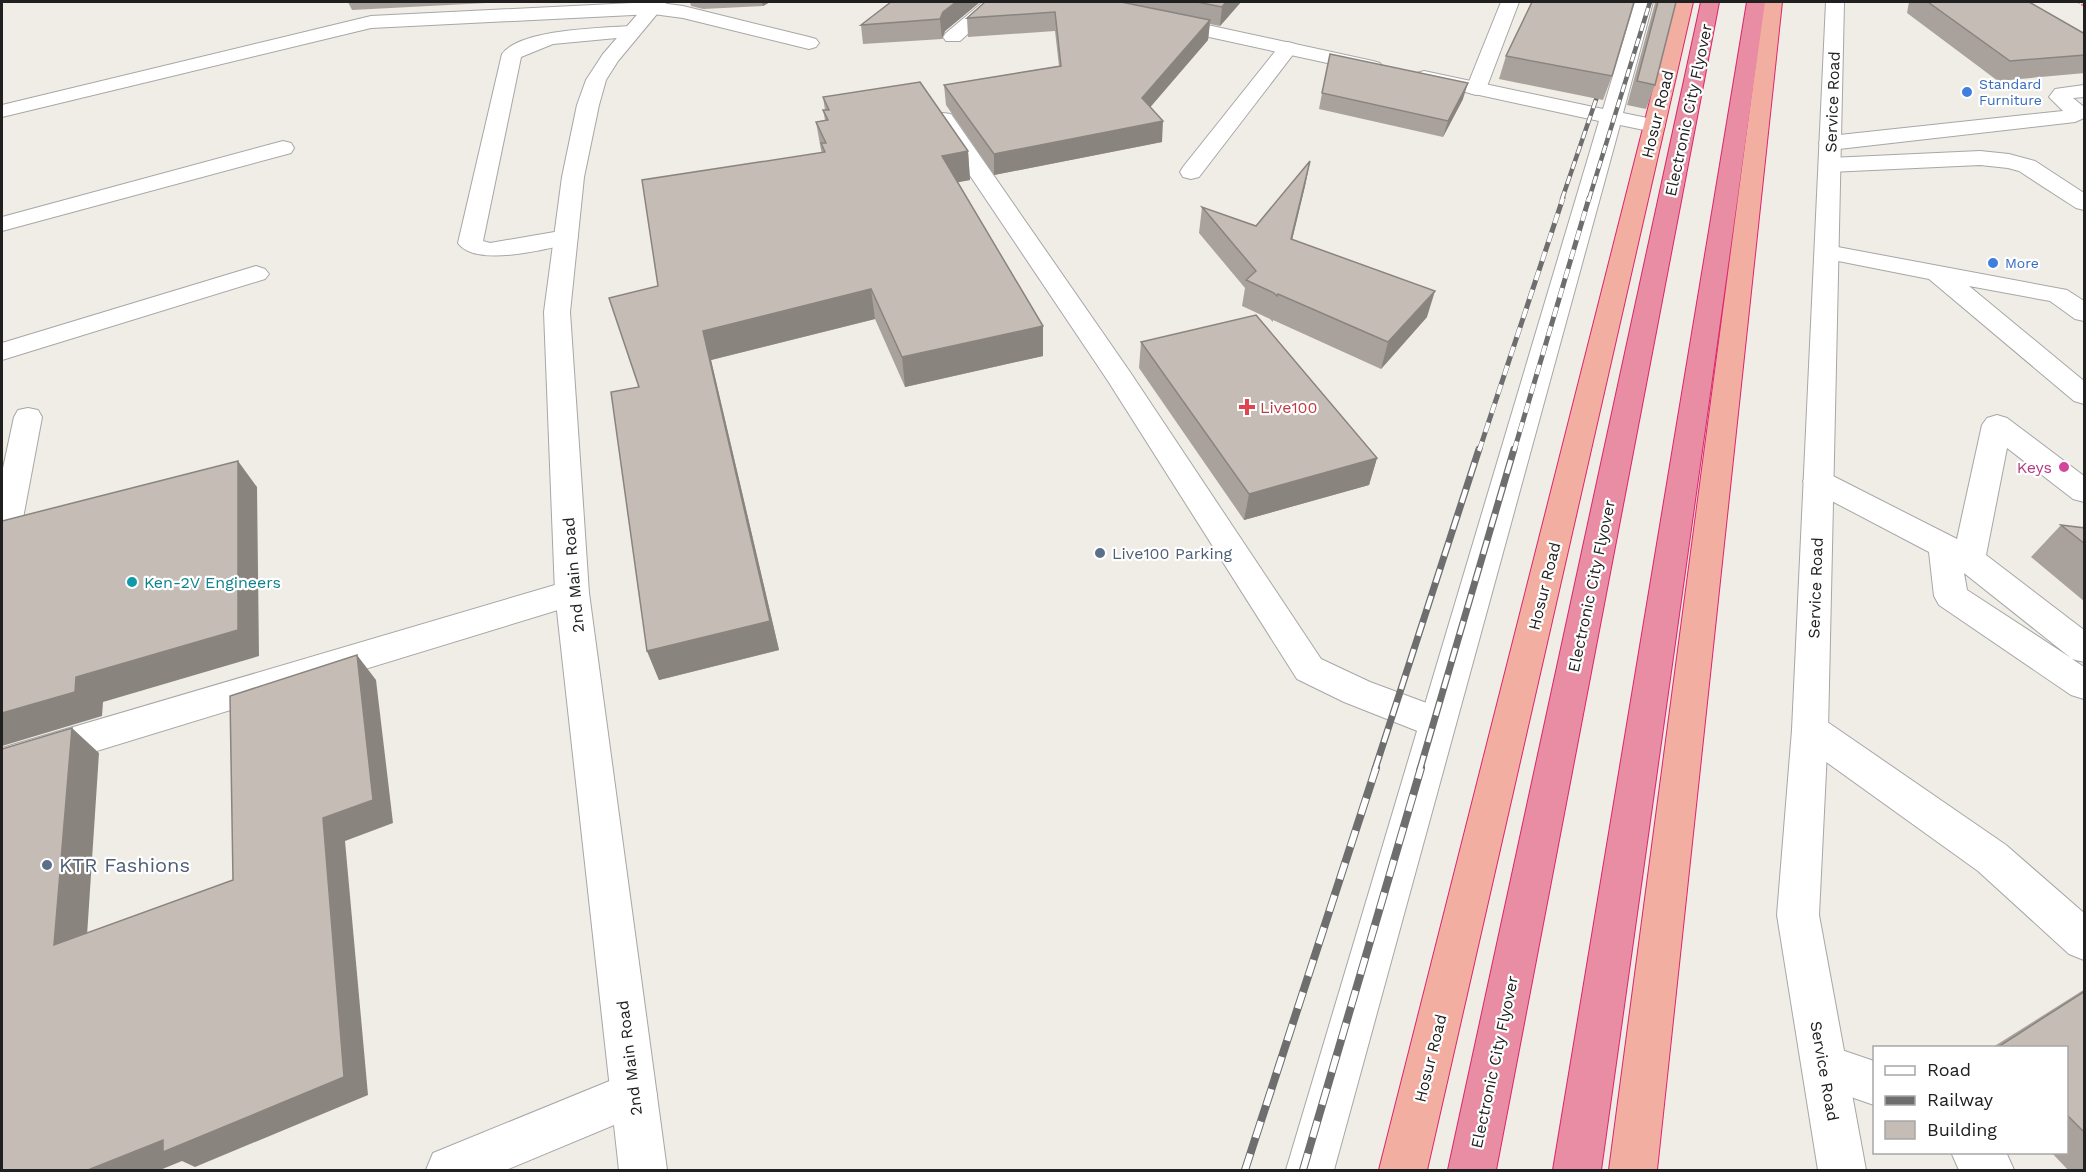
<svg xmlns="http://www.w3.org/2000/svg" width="2086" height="1172" viewBox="0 0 2086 1172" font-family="'Work Sans',sans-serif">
  <rect width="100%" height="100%" fill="#f0ece6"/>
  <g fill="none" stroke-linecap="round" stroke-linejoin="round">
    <g stroke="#a7a7a7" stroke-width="2">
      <path id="service" d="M983,2H1003L960,41H946L943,37L946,33Z
        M631,26L638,28L641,32L638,36L553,44L521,57L483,241L490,243L566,230L575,232L578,237L575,242C548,249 475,268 458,243L502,54C520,29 602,28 631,26Z
        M1288,42L1295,44L1298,48L1199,177L1191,179L1183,177L1180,172L1183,167L1281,44Z
        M2084,85V97L2073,98L2084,107V118L2075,122L1830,150L1822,148L1819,143L1822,138L1830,136L2063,111L2049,97L2055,89Z
        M1980,151L2009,154L2035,161L2084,193V210L2076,208L2019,171L2008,168L1980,165L1830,172L1822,170L1819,165L1822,160L1830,158Z
        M1827,245L2067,290L2084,301V321L2075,319L2050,301L1969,286L2084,381V404L2074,401L1929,279L1818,257L1815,252L1818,247Z
        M1997,415L2007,418L2084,476V502L2073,499L2007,448L1986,555L2084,630V662L2072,659L2084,667V699L2071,695L1939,605L1934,596L1929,552L1807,488L1803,481L1807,474L1818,470L1829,474L1957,539L1982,425L1987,418ZM1964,573L2071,658L1967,590Z
        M1824,1044L1874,1061V1105L1808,1082L1802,1066L1808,1050Z
        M1951,1152H2006L2014,1170H1959Z"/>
    </g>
    <g stroke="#a7a7a7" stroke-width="2">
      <path id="minor" d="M653,2L683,6L809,37L816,39L819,43L816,47L809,49L683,18L653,14L371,28L2,117V105L371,16Z
        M1501,2H1519L1486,89L1483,93L1476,95L1469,93L1466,89Z
        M943,113L951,114L1130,372L1321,659L1370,682L1451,712L1456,723L1451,734L1438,738L1425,734L1344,702L1297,679L1108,381L932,119L935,114Z
        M283,141L291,143L294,148L291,153L2,231V217Z
        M256,266L265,269L269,274L265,279L2,360V343Z
        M28,408L38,410L42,417L18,545L13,553L2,557V473L14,417L18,410Z
        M572,580L584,584L589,593L584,602L2,780V748Z
        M1810,715L1823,719L2006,845L2084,913V960L2069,954L1978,871L1797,741L1792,730L1797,719Z
        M634,1071L650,1078L657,1094L650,1110L506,1170H426L433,1153Z"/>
    </g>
    <g stroke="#a7a7a7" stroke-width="2">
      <path id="tertiary" d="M648,2H667L618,61L606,80L599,105L584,177L570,312L589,593L667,1170H619L555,593L544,312L562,177L577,105L586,80L603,54Z
        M1635,2H1653L1623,113L1662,121L1665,126L1662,131L1654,132L1620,125L1334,1170H1286L1599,121L1424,83L1417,81L1414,77L1417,73L1424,71L1603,109Z
        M1826,2H1844L1828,730L1819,915L1866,1170H1818L1777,915L1792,730Z
        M1166,16L1373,61L1380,63L1383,67L1380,71L1373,73L1159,26L1156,22L1159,18Z"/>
    </g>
    <g stroke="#dc256e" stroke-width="2">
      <path id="trunk" d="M1675,2H1693L1427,1170H1379Z
        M1764,2H1782L1657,1170H1609Z"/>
    </g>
    <g stroke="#dc256e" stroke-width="2">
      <path id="motorway" d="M1701,2H1719L1496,1170H1448Z
        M1747,2H1765L1601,1170H1553Z"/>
    </g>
    <path stroke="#fb736c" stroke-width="2" stroke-dasharray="2 2" stroke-linecap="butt" d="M2078,2L2084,6"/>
    <use href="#service" fill="#fff" fill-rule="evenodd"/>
    <use href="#minor" fill="#fff" fill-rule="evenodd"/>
    <use href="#tertiary" fill="#fff" fill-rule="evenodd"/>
    <use href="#trunk" fill="#f2aea1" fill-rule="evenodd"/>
    <use href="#motorway" fill="#e88da3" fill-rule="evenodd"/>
    <g stroke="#6e6e6e" stroke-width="4.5">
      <path id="rail-far3" d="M1562,199L1601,85
        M1589,199L1650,2"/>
    </g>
    <g stroke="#6e6e6e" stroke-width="5">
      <path id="rail-far2" d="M1479,451L1563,198
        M1514,451L1589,198"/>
    </g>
    <g stroke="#6e6e6e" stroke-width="7">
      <path id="rail-far1" d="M1375,769L1479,449
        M1420,769L1514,449"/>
    </g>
    <g stroke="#6e6e6e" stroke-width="8">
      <path id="rail" d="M1245,1170L1376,768
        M1303,1170L1421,768"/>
    </g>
    <use href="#rail-far3" stroke="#fff" stroke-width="3" stroke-dasharray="8" stroke-linecap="butt"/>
    <use href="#rail-far2" stroke="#fff" stroke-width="4" stroke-dasharray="10" stroke-linecap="butt"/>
    <use href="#rail-far1" stroke="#fff" stroke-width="4.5" stroke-dasharray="14" stroke-linecap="butt"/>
    <use href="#rail" stroke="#fff" stroke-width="6" stroke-dasharray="17" stroke-linecap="butt"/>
  </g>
  <path fill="#a9a29c" d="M348,2H506L352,10Z
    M690,2H770L763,6L703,9L691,6Z
    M980,2L945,31L942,39L863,44L861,25Z
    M985,2H1241L1220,26L1210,24L1208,40L1150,107L1162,142L994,175L946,105L944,85L1059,66L1055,31L968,37L967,18Z
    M1654,2H1676L1655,85L1646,109L1627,105L1655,3Z
    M1909,2H2029L2085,34V73L1998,81L1907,13Z
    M1506,56L1612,76L1603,100L1499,79Z
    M1322,93L1463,99L1443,137L1319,109Z
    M823,97L968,151L970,180L957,182L1043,326V356L905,387L875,319L711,360L779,650L659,680L647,651L639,387L658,286L822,153L821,150L816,122L825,120L823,110H825Z
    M1310,161L1305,186L1292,240L1427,317L1381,369L1273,320V322L1270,319L1242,306L1245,288L1199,233L1202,207L1256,226Z
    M1141,342L1377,458L1369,485L1244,520L1139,368Z
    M2061,525L2085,528V602L2031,557Z
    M2085,989V1170H2068L2051,1152H2067V1047H1993Z"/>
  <path fill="#8a847f" d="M762,2H770L763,6Z
    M956,2H980L945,31L942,39L940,19L943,12Z
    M1226,2H1241L1220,26L1222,7Z
    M1210,20L1208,40L1141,118L1142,98Z
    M1468,83L1463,99L1443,137L1448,121Z
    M1163,121L1162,142L994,175V154Z
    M968,151L970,180L944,185L942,156Z
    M1310,161L1305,186L1286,265L1291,239Z
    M871,289L875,319L711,360L779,650L659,680L647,651L703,331Z
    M1435,291L1427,317L1381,369L1388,342Z
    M1043,326V356L905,387L902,357Z
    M1377,458L1369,485L1244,520L1249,494Z
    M238,461L257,487L259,656L103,702L102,716L2,746V713L76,677Z
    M357,655L376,680L393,823L345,841L368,1095L195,1167L182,1161L160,1170H88Z
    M72,728L99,753L85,966L54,945Z"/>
  <path fill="#c5bcb5" stroke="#8a847f" stroke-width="1.5" d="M891,2H956L943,12L940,19L861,25Z
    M985,2H1121L1210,20L1142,98L1163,121L994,154L944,85L1061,66L1055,12L967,18Z
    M1197,2H1226L1222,7Z
    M1532,2H1634L1612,76L1506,56Z
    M1658,2H1676L1655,85L1637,81Z
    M1928,2H2029L2085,34V55L2010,61Z
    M1330,54L1468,83L1448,121L1322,93Z
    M920,82L968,151L942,156L1043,326L902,357L871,289L703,331L770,621L647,651L611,392L639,387L609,298L658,286L642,180L825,152L821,143H826L816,122L828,120L823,110H829L823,97Z
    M1310,161L1291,239L1435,291L1388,342L1278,294L1277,296L1274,293L1246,280L1256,271L1202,207L1256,226Z
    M1256,315L1377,458L1249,494L1141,342Z
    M238,461V630L76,677L75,692L2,713V521Z
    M2061,525L2085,528V544Z
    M357,655L373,800L323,818L344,1077L163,1152V1140L88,1170H2V749L72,728L54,945L233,880L230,696Z
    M2085,991V1133L2067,1115V1047H1998Z"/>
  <g fill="#3f7fe0" stroke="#fff" stroke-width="2">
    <circle cx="1967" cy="92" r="6"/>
    <circle cx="1993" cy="263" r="6"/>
  </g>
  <path fill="#e0444e" stroke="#fff" stroke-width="2" d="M1244 398h6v6h6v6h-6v6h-6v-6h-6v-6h6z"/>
  <circle fill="#d1479c" stroke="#fff" stroke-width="2" cx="2064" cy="467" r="6"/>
  <g fill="#5c6f8a" stroke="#fff" stroke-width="2">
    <circle cx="1100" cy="553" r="6"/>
    <circle cx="47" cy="865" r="6"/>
  </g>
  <circle fill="#0f9aa8" stroke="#fff" stroke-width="2" cx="132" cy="582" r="6"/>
  <g text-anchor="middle" stroke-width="4.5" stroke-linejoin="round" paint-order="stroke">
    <g font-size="14" fill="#366cbe" stroke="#fff" text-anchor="start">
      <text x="1979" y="89">Standard<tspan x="1979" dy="16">Furniture</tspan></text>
      <text x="2005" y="268">More</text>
    </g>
    <g font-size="16" fill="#202020" stroke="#fff">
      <text transform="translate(1832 102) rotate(-88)" y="6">Service Road</text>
      <text transform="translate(1688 110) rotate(-78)" y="6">Electronic City Flyover</text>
      <text transform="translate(1657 114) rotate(-76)" y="6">Hosur Road</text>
      <text transform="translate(573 575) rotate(-95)" y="6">2nd Main Road</text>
      <text transform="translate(1544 586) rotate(-76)" y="6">Hosur Road</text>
      <text transform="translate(1591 586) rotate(-78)" y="6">Electronic City Flyover</text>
      <text transform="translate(1815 588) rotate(-88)" y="6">Service Road</text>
      <text transform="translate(629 1058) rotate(-97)" y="6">2nd Main Road</text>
      <text transform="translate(1430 1058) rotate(-76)" y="6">Hosur Road</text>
      <text transform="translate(1494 1062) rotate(-78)" y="6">Electronic City Flyover</text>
      <text transform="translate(1825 1071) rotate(80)" y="6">Service Road</text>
    </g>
    <g font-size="16" fill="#be3a42" stroke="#fff" text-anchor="start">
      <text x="1260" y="413">Live100</text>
    </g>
    <g font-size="16" fill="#b23c85" stroke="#fff" text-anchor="end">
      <text x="2052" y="473">Keys</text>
    </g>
    <g font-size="16" fill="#4e5e75" stroke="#fff" text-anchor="start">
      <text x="1112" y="559">Live100 Parking</text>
    </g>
    <g font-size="16" fill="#0d838f" stroke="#fff" text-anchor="start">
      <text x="144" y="588">Ken-2V Engineers</text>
    </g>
    <g font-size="20" fill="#4e5e75" stroke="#fff" text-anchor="start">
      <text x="59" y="872">KTR Fashions</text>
    </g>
  </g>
  <rect width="2086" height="1172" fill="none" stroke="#202020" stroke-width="6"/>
  <rect x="1873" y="1046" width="195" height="108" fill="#ffffff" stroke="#a6a6a6" stroke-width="1.5"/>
  <rect x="1885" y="1066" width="30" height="9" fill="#ffffff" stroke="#a6a6a6" stroke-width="1.5"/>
  <text x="1927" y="1076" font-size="18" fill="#202020">Road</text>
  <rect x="1885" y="1096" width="30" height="9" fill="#6e6e6e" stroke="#a6a6a6" stroke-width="1.5"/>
  <text x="1927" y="1106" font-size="18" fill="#202020">Railway</text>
  <rect x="1885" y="1121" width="30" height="18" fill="#c5bcb5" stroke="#a6a6a6" stroke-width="1.5"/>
  <text x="1927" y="1136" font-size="18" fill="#202020">Building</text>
</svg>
